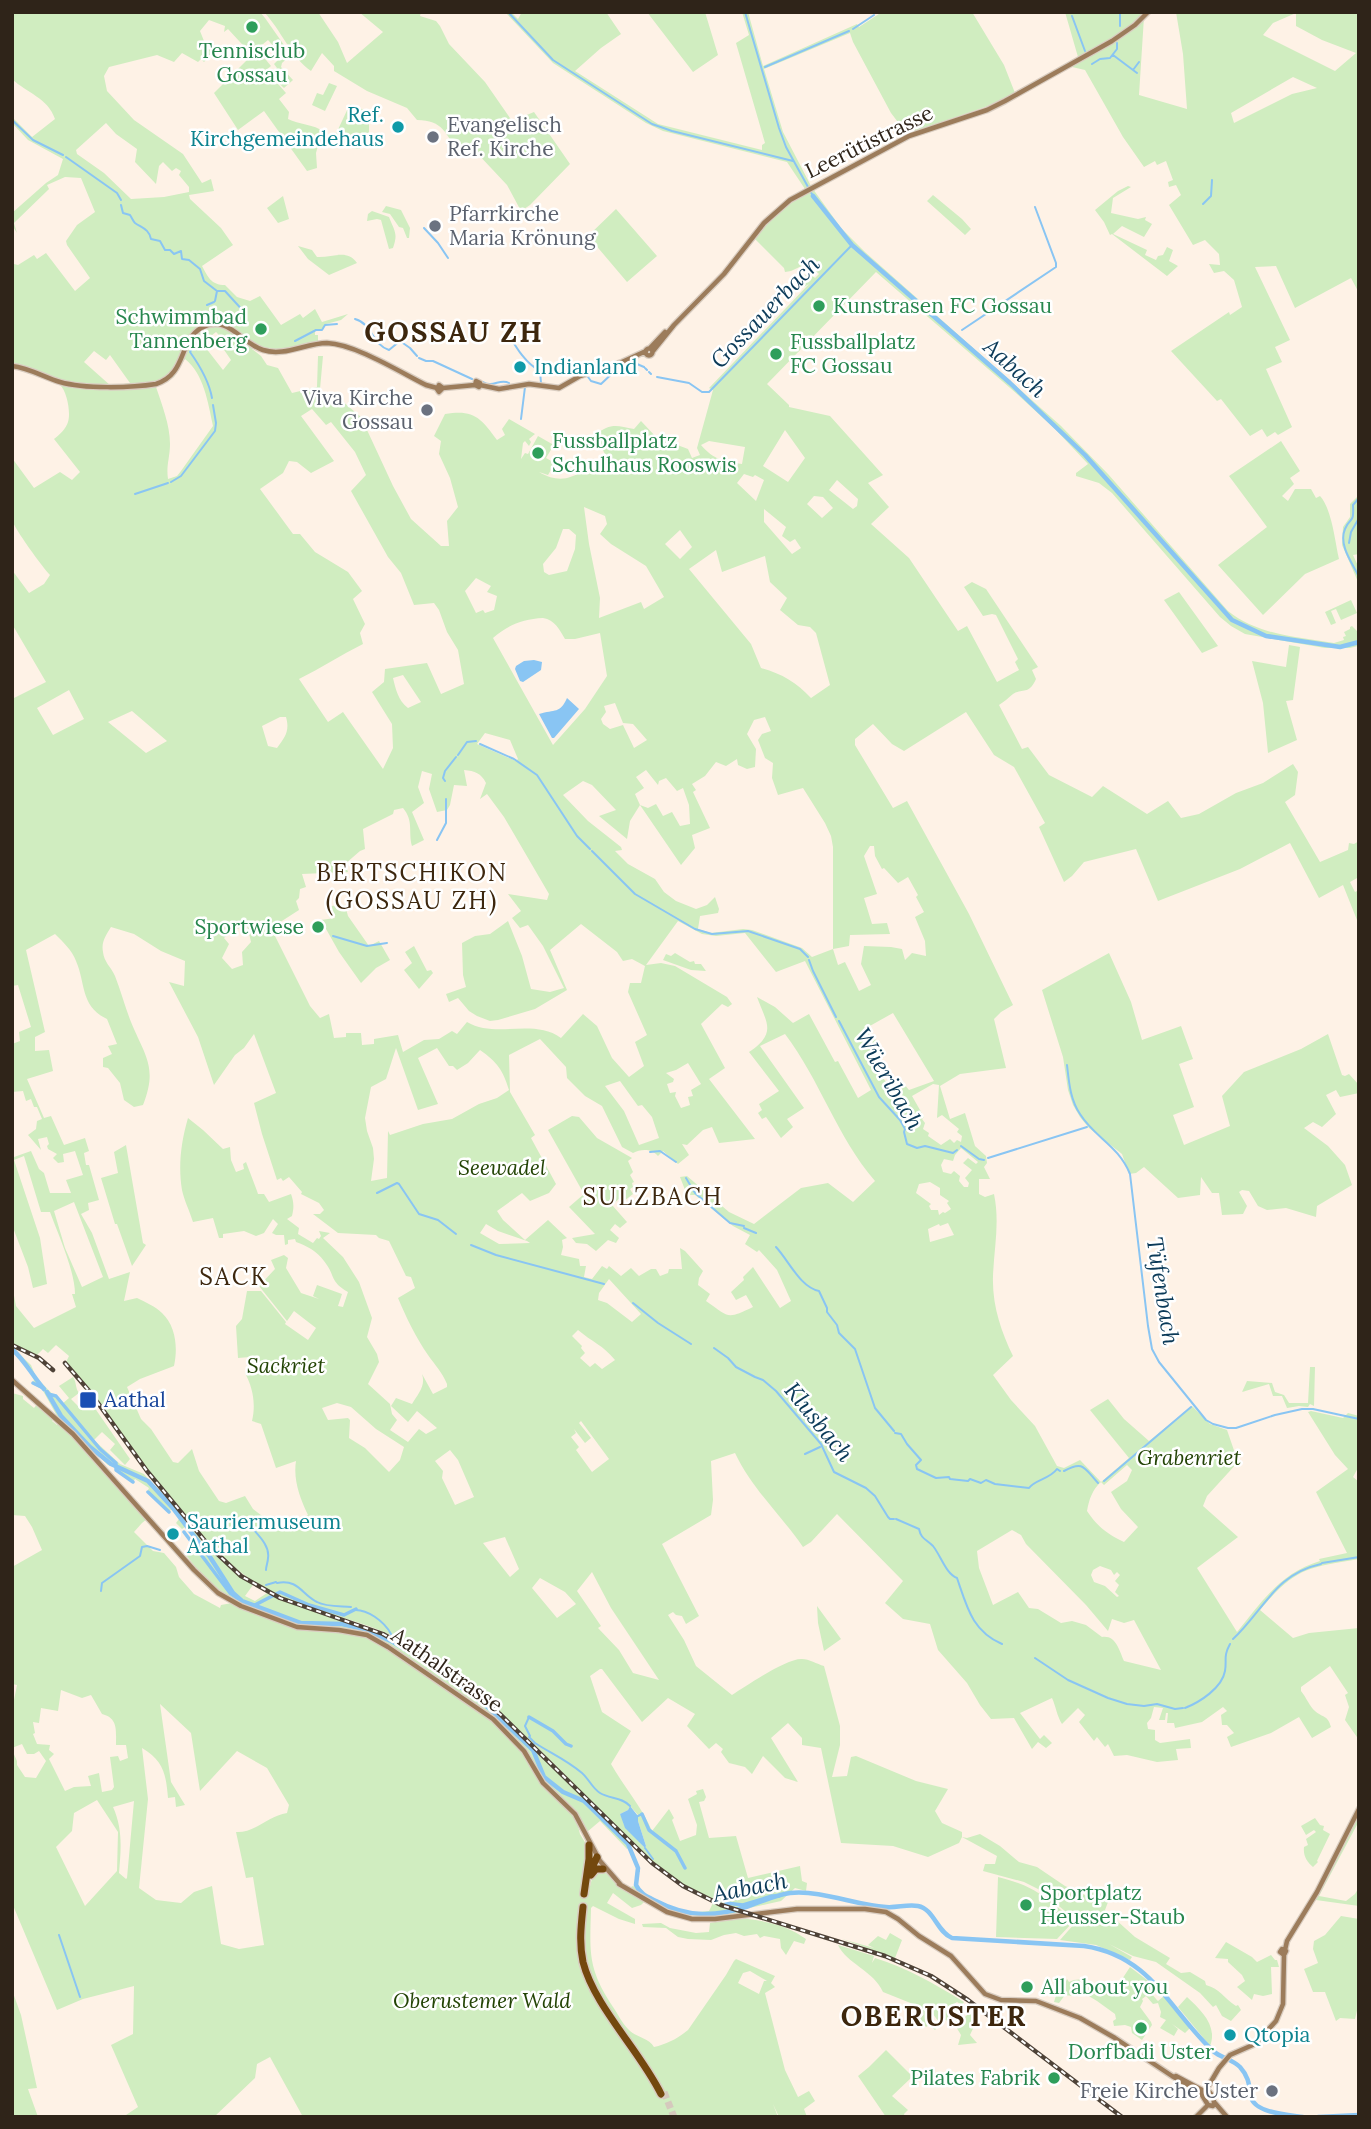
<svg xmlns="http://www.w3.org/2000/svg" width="1371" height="2129" viewBox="0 0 1371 2129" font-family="Lora,serif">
  <rect width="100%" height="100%" fill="#fef2e6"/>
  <path fill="#d0edc0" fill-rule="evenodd" d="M12,12H260L265,18L291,55L282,63L281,67L293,80L284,88L271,76L286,93L279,99L289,112L288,119C298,124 316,125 322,131L316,153L317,168L307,171L264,111L238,130L214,93L252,55L228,29L224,32L225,26L209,20L200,31L204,41L215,50L204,62L201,59L198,62L182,53L174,62L157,55L109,67L104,76L107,91L134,120L183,154L202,183L211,179L214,191L189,195L190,199L221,228L233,245L202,266C208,277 211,285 225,285L237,297L250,301L260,296L281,325L300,314L303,318L315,309L322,322L348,314L341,320L326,324L322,330L315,331V335H318V341L276,352L253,346L252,349L261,356L267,365L278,368L292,393L317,387L318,356H323L319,400L326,398L342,401L361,417L393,486L411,519L441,546H449L447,521L458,507L450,478L439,454L441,441L434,436L445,414C474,409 481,418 497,440L505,435L502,429L509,419L535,434L529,439L531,442L529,446L525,441L523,443L521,459L525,453L528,454L538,436L552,444L555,443L546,458L555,463L548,475L539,472C568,489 581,470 606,456L595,435C610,423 616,425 634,429L641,421L656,437L688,449L692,458L700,455L697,448L713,390L709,388L809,284L804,287L799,282L809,272L815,278L819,274L808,263L791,271L785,272L784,268L752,236L781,209L813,189L841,228L865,252L1061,426L1108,474L1228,611C1258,635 1297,637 1334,643L1344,640L1343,637L1346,636L1344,632L1350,629V627L1352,626L1359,633L1358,646L1350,648H1325L1245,634L1231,626L1220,617L1112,493L1099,483L1076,476V473L1088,464L1055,429L1017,394L876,272L767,384L789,405V407L830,416L883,475L868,483L889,507L871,524L909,558L958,631L967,626L997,682L1019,670L1015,662L1018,659L996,615L992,614L983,616L964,587L972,582L986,589L1038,667L1032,670L1036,679C1029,695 1023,688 1013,694C1008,698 1004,702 999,705L1022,749L1028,747L1049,775L1092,797L1103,786L1147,814L1168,801L1181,818L1199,814L1236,793L1263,783L1293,764L1298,772L1295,795L1285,802L1320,862L1348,850L1349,843L1354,844L1359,841V877L1350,882L1355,892L1359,890V925L1343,885L1319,898L1290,843L1240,869L1158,901L1136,849L1084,862L1072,876L1064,882L1039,827L1045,823L1014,767L994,755L966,712L904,751L892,744L873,724L855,739V745L893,808L907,801L969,914L1013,1005L1001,1012L994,1019L1006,1068L960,1074L940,1086L950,1119L965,1113L975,1146L986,1156L987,1163L984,1167L990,1179H979V1194L985,1197L994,1194C1000,1223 994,1248 993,1276C992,1305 1001,1331 1013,1356L993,1375L1011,1400L1035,1426L1057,1466L1064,1468L1080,1460L1101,1482L1129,1458L1090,1410L1108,1399L1124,1419L1149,1441L1192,1406L1210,1424L1227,1430L1238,1462L1207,1496L1203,1506L1238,1537L1197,1568L1237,1632C1262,1602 1280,1573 1320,1561L1319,1559L1347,1553L1316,1492L1348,1469L1335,1455L1308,1412L1311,1411L1343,1418L1348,1413L1359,1416V1466L1353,1477L1359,1482V1559C1306,1568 1295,1568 1260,1610L1293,1638L1309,1633L1359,1628V1740L1345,1720L1349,1707L1345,1695L1348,1693L1330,1666L1301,1687V1691C1306,1697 1310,1707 1315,1711C1323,1718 1328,1715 1331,1727L1312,1738L1299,1717L1271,1733L1231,1747L1227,1737L1234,1733L1227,1725H1222L1221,1715L1227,1711L1223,1707L1202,1722L1175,1728L1174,1723H1167L1168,1713H1166L1165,1720H1159L1163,1708L1154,1707L1151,1718L1147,1723L1148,1729L1155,1730V1740L1160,1743L1190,1739L1191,1748L1176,1749L1178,1760L1157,1762L1127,1755L1114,1756L1108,1744L1105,1747L1097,1737L1094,1741L1079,1722L1085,1715L1078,1708L1062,1724C1057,1716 1056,1707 1052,1698L1020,1713L1040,1739L1044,1735L1052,1743L1046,1748L1038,1742L1032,1749L1014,1718L991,1719L980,1705L967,1683L938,1650L930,1624L903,1619L885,1603L903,1581L837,1514L811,1542L803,1547C781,1515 752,1489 735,1453L711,1461L713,1500L711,1515L662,1544L699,1616L686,1624L682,1616L676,1615L673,1612L668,1615L684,1640L696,1666L732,1695C746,1686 787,1658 802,1659C809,1659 817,1664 824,1666L840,1726V1745L832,1777L847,1776L851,1757L856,1756L916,1781L948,1789L935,1811L942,1823L962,1832V1837L967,1838L980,1834L1000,1846L1019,1862L1037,1867L1065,1886L1087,1896L1092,1888L1100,1893L1108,1902L1105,1910L1135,1937L1170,1958L1166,1964L1181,1973L1190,1972L1205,1981L1206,1985C1220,1989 1224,1998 1236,2006L1238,2005L1241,2010L1231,2021L1222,2016L1216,2005L1213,2007L1200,1993L1156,1962L1133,1956L1109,1944L1132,1957L1130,1960L1096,1945L1060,1940L1075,1923H1079L1040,1890L1024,1882L983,1871L985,1864H995L997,1856L962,1837L959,1843L928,1857L893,1846L841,1843L821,1748L802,1745V1738L788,1723L771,1738L798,1782L785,1778L763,1756L752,1774L745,1767L729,1763L721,1752L723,1749L716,1743L709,1749L687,1726L695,1714L668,1698L642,1722L602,1669H600L590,1676L602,1712L631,1731L611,1764C624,1787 642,1807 652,1831L669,1809L674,1818L672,1820L680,1841L696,1835L697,1825L688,1799L697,1794L696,1791L703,1789L706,1797L704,1801L699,1802L709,1838L736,1836L748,1878L800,1866L802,1881L807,1883L806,1891L795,1888L781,1901L740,1910L697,1893L670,1876L653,1862C619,1828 585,1795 551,1761C507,1718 462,1674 407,1643C353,1613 287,1611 238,1570C192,1532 157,1480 120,1434C101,1410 87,1384 66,1362L69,1356L56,1345L48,1353L43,1349L37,1355L17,1347L12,1342V1285L16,1306L34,1328L76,1307L72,1294H75C75,1271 58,1234 50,1212H41L24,1156L14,1160L40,1238L47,1284L33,1288L28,1267L12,1225V1154L14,1157L31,1151L39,1169L44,1173L50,1193H71L66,1180L83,1175L75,1151L63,1154L64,1162L58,1163L53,1158L57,1154L48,1149L47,1146L49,1144L47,1137L38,1139L41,1150L28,1135L36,1129L37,1121L42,1119L37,1107H34L31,1099L26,1101L23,1091L12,1092V1044L20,1041L19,1032L31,1027L18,985L12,986V699L46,682L12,624V570L29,593L44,584L50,575C43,568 14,528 12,520C9,502 12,477 12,458L34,488L60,472L72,480L80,472L54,439C59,435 66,429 68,422C71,413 67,391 60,385C52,379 23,370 12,369V260L14,264L18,265L34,255L37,259L46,253L75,291L90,278L67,245L66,241L77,225L95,212L81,178L65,177L47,185L49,189L14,223L17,233L12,225V213L46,183L58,175L63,159L28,140L12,123V117L32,137L55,119C48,98 27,93 12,79ZM268,40L282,56L274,64L277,68L269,74L266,70L271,66L257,49ZM106,123L116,134L137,149L135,162L156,184L159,166L163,162L172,171L176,168L181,171L179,175L189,187V192L164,197L131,199L104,173L77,154L76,150ZM216,332L221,337L218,341L231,360L223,370L202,343ZM94,351L106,360L110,355L130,383L111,386L84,362ZM185,359C204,374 208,403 213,426L181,471L177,476L168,479C166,466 170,457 170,444C170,425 162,405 156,387L174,377ZM312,409L326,425L331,422L355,452L366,475L351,491L388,557L401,573L414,605L434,603L439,610L447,632L458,650L464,684L441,694L427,663L385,669L384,682L372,692L392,724L393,748L383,769L343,712L328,722L299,679C321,668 341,655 363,644L360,633L365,624L353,599L362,591L348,572L315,552L300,534H293L260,489L283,473L289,461L297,462L311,473L334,461L301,416ZM785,430L805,458L788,482L763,466ZM709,441L745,447L742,464C723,461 714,460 701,445ZM744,474L753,477L755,475L764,480L756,501L737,483ZM837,480L858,499L857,506L853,509L829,490ZM814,496L823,497L833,508L822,518L807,504ZM584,507L605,516L607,524L600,534L611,544L646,566L664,597L644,609L641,602L599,618L600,598L589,544ZM764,509L786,527L782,536L790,542L795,539L801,548L792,554L764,522ZM563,529H569L576,535L575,549L567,571L549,575L544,572L543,564L556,548ZM680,530L692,547L680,559L665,544ZM716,550L722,572L765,556L770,582L787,598L780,610L798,625L810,627L816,633L830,685L811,698C796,682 782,674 761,668L751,644L689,569ZM476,578L491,586L487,592L497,596L494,610L485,613L483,610L476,613L465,591ZM543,618C555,620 559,629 565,639H575L600,633L607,676L585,709L553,745L493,638C508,625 523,619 543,618ZM403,675L421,702L408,708C398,700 396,690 393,678ZM69,690L84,719L53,735L37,708ZM615,703L623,723L633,724L647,740L634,748L623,725L610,729L603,724L601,719L606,712L604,706ZM132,711L167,741L146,753L108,722ZM280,717H286C290,731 285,737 277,748L268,746L262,726ZM765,717L771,731L762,734L758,740L765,758L773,763L772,778L778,795L803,788L825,823L831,836L833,847V949L812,957L802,948L752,930L743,929L711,933L698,929L700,916L718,913L719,909L715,897L707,905L696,909L676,901L664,892L655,879L628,864L615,851L622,850L621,847L588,821L563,795L583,781L592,785L616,810L599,816L627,839L630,821L640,805L681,865L695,848L692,835L710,828L693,792L696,790L692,784L705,776L716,762L726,766L737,759L738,765L747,769L755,767L756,749L747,734L754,720ZM485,733L510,740L518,759L516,761L477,744ZM464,770C475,771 481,773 486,783L480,799L487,794L504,817L549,894L547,900L508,894L521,911L512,918L520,928L528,925L543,946L564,988L550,992L531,989L522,956L508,921L490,934L475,936L462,943L463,975L466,987L446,994L449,1002L458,998L469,1011L477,1016L490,1021L498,1020L535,1009L567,990L550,950L581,924L617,952L623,961L632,959L645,966L641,983H630L628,992L647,1035L635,1042L644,1066L629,1077L612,1058L597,1026L583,1014L561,1038C533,1018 496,1039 467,1022L457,1034L452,1031L439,1039L424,1040L403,1052L398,1035L374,1039V1044L362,1045L361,1033H346V1037L334,1038L329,1014L320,1018L310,1006L271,928L299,910L296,901L299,898L300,889L306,887L302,874L348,872L345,864L360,851L365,849L363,829L393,814L394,810L403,808C414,821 408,832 412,846L424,840L412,812L424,803L418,787L422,771L432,774L429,789L437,812L447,810L450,805L454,785L467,786ZM646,770L658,785L659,781L666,778L677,791L683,788L689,805L690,824L680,826L672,812L663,816L656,804L648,808L640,805L635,794L644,788L636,777ZM870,846H874L875,856L882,869L884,868L898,883L908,877L918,895L916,897L924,912L915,917L925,941L926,956L912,953L905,960L902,949L891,947L864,946L861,964L871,985L859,991L845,962L838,965L833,949L849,946L850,935L890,934L887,923L872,924L864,898L877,894L864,856ZM678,921L702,934L716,936L745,933L776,972L805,961L871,1090L858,1098L838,1061L835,1062L809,1014L793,1023L775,1007L757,997C767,1024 777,1033 749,1052L779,1091L759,1104L762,1110L758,1113L762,1119L766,1117L781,1138L793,1127L787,1119L804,1108L760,1046L785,1034C820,1080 837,1137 875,1181L853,1202L828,1183L801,1188L754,1224L729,1212L687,1176L680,1177L687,1195H695L733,1226L750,1235L745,1244L757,1252L759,1250L777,1270L791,1301L780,1308L753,1267L743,1277L744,1280L731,1292L736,1300L746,1295L753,1307C726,1320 729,1317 706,1301L710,1294L698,1285L699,1278L703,1271L685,1251L680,1248L682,1269H669L668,1273L660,1276L656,1269H651L639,1276L631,1268L621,1276L609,1266L607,1269L602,1266L592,1279L584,1277L586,1266H580L579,1259L561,1255L563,1247L562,1240L567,1238L548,1220L525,1240L503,1220L497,1211L522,1193L530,1201L549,1193L556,1184L531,1138L535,1135L510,1092L509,1055L540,1039L566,1067L567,1078L585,1096L602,1106L622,1147L633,1153C641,1149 651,1148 658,1156L663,1151L678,1164L689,1155L682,1144L687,1145L703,1130L712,1127L719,1143L755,1139L709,1079L725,1068L701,1024L722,1004L728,1007L732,1004L727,997L675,966L661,963L646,965ZM247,925L251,942L242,952L243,965L232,969L222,958L229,944L224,938L227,935L224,930L236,926L237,929ZM111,927L134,934L161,951L185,961L184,986L169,982L198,1037L214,1085L235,1055L244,1048L254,1034L276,1093L254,1103L262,1134L277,1180L281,1178L283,1181L289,1177L302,1192L301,1194L319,1203L324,1210L320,1214H313L338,1233L376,1235L379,1238L389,1241L406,1276L411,1277L415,1288L398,1298C406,1317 416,1338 428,1355C435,1365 442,1372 447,1384V1387L433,1394L422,1374C426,1386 418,1394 412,1404L396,1398L391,1406L408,1422L417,1411L437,1428L426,1434L419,1429L408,1442L390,1430L397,1420L392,1414L390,1404L368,1384L379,1362L377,1354L367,1337L372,1318L359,1282L343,1257L323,1238L330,1233L319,1231L321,1236L319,1239L317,1238L313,1243L298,1234L299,1228L287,1219L292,1216C294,1208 294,1202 291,1194L269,1202L264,1194H258L257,1191L246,1162L243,1164L244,1169L236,1172L231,1160L230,1147L223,1149L203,1130L188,1118C181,1142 178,1166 182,1190C184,1200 190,1212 193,1222L213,1218L219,1238H223V1234L244,1231L256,1236L264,1233L273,1219L278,1224L272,1233L276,1235H284L285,1245L288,1244V1240L295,1239L296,1242C307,1246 317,1251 324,1261C336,1276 329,1281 348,1292L343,1307L338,1306L342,1294L317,1285L313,1296L319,1299L301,1293L286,1268L288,1258L284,1255L271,1260L275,1269L259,1286L287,1321L294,1311L316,1328L308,1340L285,1324L286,1322L261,1291H247L242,1319L236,1326L238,1358L250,1357L253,1370L245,1373C253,1388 256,1404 252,1421L261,1424L276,1468L296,1461C293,1480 300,1498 308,1515L293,1525L288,1516L274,1525L253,1509L245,1496L226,1503L219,1501L199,1471L192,1449L178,1463L173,1462L151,1429L141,1419L127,1387L140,1379L174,1366C178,1348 176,1326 162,1313C155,1306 145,1302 137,1298L124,1301L130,1272L109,1279L92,1233L81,1214L89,1210L88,1203L99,1200L89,1165H86L84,1153L89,1151L85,1138L64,1145L51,1116L44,1118L27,1079L53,1071L49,1050L35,1051V1037L45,1032L26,950L55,934C63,942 72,950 76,961C86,984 80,1006 107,1019L117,1044L108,1046L112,1054L103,1058V1067L108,1068L120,1083L124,1100L134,1107L143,1105C158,1067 145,1056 131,1022C125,1007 121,991 115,976C111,967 104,962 103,952C101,942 106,935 111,927ZM893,1013L934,1081L909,1090L904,1084L894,1091L882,1077L873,1056L882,1051L868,1027ZM396,1048L418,1110L438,1104L418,1058L437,1048L449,1066H453L457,1070L468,1063L480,1050C497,1062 503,1070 509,1090L497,1098L479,1104L452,1119L423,1124L390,1135L388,1131L387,1178L371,1181L374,1159L373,1148L367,1131L365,1118L371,1087L386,1079ZM688,1063L701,1084L691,1090L693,1096L688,1097L690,1105L681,1108L675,1096L676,1092L670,1093L667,1084L673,1082L674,1079L666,1073L676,1070ZM620,1081L638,1106L642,1105L652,1117L659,1138L639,1145L624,1111L605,1086ZM933,1084L939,1085L937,1118L942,1115L959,1129L957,1132L962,1136L961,1142L957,1140L954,1143L950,1139L941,1145L928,1136L929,1133L923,1129L925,1123L922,1119L924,1117L912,1096ZM961,1148L978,1162L976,1164L968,1158L963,1163L972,1170L965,1178L969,1183L968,1187H964L959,1181L960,1176L954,1171L951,1174L943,1172L941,1165L944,1159L953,1161L955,1155ZM930,1182L940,1188V1195L949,1201L947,1203L951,1209L945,1213L943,1212L939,1215L938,1210H931L929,1206L931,1204L916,1193L919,1184ZM74,1202L103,1277L82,1287L65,1248L54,1211ZM948,1223L954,1235L930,1242L928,1229L939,1224L940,1226ZM486,1224L498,1231L527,1241L530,1243L499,1244L480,1233ZM609,1279L641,1314L632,1322L607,1303L598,1300L599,1293ZM578,1330C592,1342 603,1345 615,1360L602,1369L595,1363L590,1367L580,1358L585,1353L581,1348L582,1346L572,1336ZM337,1403L351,1407L376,1429L404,1447L400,1460L389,1472L365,1448L349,1438L350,1420L348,1418L328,1420L322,1408ZM581,1421L609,1459L592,1472L576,1450L579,1447L571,1437L576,1433L574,1429L585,1443L591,1438L579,1423ZM450,1450L458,1460L474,1497L455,1505L442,1478L443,1471L435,1461ZM1127,1465L1132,1470L1127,1481L1111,1492L1121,1509L1138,1527L1124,1542C1107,1534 1097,1526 1087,1511C1089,1500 1092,1490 1101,1482L1104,1485ZM1012,1530L1021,1535L1026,1544L1086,1605L1108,1631L1112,1619L1124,1623L1134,1620L1161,1670L1124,1661C1119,1650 1116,1635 1102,1637L1086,1625L1072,1621L1061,1623L1038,1609L1029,1608L1018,1592L993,1605L979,1568L977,1551ZM505,1537L519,1569L510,1577L483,1543ZM1100,1566L1111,1570L1114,1575L1117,1572L1120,1575L1115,1581L1119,1585L1115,1592L1119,1596L1117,1597L1105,1586L1094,1582L1091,1575L1093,1570ZM592,1572L611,1608L659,1680L633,1673L619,1650L598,1628L601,1626L577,1591ZM540,1578L565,1592L576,1604L557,1618L532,1588ZM630,1806L638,1815V1821L646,1846L645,1848L624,1825L623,1819L620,1814L628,1810Z
    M264,12H318L338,42L347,63L383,32L359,12H421L420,16L436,21L440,26L449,44L485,82L512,121L534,112L570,164L530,205L521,211L507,185L476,152L467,150L459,154C446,134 443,120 417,120L407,108L367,91L334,71V66L322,53L311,71C291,57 281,30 264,12Z
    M505,12H511L518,19L522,12H606L621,34L601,48L575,71L658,124L762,150V145L765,143L736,43L749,35L742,12H748L763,66L857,24L859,27L882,12H972L1004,65L1015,93L985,107L907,134L891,113L853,42L850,33L764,69L783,132L811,186L805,189L787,162L663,131L646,123L553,63Z
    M647,12H705L718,55L693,72Z
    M1065,12H1148L1144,17L1139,95L1187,109L1183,54L1176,12H1359V293L1351,278L1295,308L1276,266L1255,267L1290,340L1275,347L1282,362L1266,369L1292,427L1278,435L1275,432L1267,437L1262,429L1250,436L1221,399L1217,401L1171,351L1229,312L1230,315L1242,307L1234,280L1224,271L1214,273L1209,264L1220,265L1219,254L1205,240L1193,245L1169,205L1181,195L1176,185L1169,187L1168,182L1173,180L1166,161L1157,165L1155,161L1144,167L1123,137L1085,70L1072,67L1068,63L1078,57ZM1296,13V26L1322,40L1356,53L1335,71L1263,35L1273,23ZM1293,77L1317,88L1292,94L1234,123L1231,113Z
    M329,83L337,86L325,111L312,105L317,93L323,95Z
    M350,104L369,112V137L361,138L360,149L343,147L334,138Z
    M1128,186L1131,187L1113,198L1111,213L1138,219L1146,217L1145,220L1152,224L1144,237L1122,226L1113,234L1147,250L1145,255L1156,260L1158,256L1163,255L1167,247L1173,250L1169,261L1178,266L1167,276L1112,234L1110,235L1104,222L1095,210L1118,191Z
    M933,195L962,219L971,229L965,235L927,201Z
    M283,196L289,219L278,223L267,208Z
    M386,206L401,210L410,228L409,238H407L403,228L399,227L390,214L382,212Z
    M616,209L657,256L627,282L588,236Z
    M372,211L389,217C395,232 398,234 393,248L389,249L381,220L377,219L367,221L368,214Z
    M298,246L312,250L317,257C332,258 347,248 357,263L329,275L308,259Z
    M1281,441L1300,471L1290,478L1294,484L1282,496L1288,501L1295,489H1311L1316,498L1320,496C1332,509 1335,542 1339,559L1305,574L1263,615L1218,565L1267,527L1229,476Z
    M1359,495V554L1353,555L1359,568V584L1342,545L1343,527L1350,517V504Z
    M1179,592L1218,646L1202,653L1164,600Z
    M1351,600L1357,613L1341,620L1336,609L1331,611L1336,623L1331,625L1325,612Z
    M1289,645L1300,647L1293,700L1286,701L1297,740L1268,753L1263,703L1252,661L1286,667Z
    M345,905L348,916L369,946L379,941L390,960L376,968L361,983L339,952L321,920L335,918L330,906Z
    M414,946L427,971L431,970L433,973L419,989L404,970L412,963L405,952Z
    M675,953L690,962L694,961L695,964H701L706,971L691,970L663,960L666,954L671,956Z
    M1109,953L1131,1002L1142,1040L1181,1026L1193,1059L1179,1064L1194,1107L1173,1115L1184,1145L1230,1126L1222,1096L1244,1072L1301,1049L1328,1034L1342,1075L1345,1076L1349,1074L1359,1085V1093L1340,1097L1336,1090L1326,1095L1336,1114L1322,1127L1313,1122L1304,1128L1328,1146L1345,1165L1352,1185L1317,1206L1316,1217L1286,1208L1267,1210L1258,1206L1249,1191L1242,1190L1239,1192L1247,1206L1243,1214L1222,1215L1219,1193H1212L1201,1177L1200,1195L1178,1198L1144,1167L1136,1173L1129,1174L1122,1154L1089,1128L1080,1117L1073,1105L1068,1090L1063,1057L1042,990Z
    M572,1116L579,1117L597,1138L632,1158L628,1161L633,1172L630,1175L634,1182L632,1183L633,1187L630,1189L633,1194L624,1201L620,1198L612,1205L627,1222L620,1228L615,1224L610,1230L619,1238L616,1243L608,1240L596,1251L587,1244L576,1243L572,1238L595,1234L569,1207L584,1194L548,1130Z
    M126,1145L143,1243L146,1245L132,1266L117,1224H115L101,1178L118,1173L114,1152Z
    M12,1347L31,1365L36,1377L62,1404L69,1398L59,1386L73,1377C77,1383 75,1388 79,1393L71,1399L82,1410L92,1404L130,1459L125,1465L110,1450L115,1444L102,1432L94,1440L120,1464L144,1474L206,1545L233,1571L253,1585L245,1596L255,1601L267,1593C309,1612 356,1620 397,1642C487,1690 560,1774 632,1845L627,1849L600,1821L587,1832L578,1818L569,1811L577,1822L580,1834L586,1844L587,1858L583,1895H588L593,1874L603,1871L646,1900L641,1905L632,1908L613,1893L607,1903L635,1919V1924L619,1919L593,1906L591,1908C590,1952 587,1968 613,2007C618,2014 622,2023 628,2029C636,2038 648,2037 654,2047C667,2044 677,2039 688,2030L726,1975L734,1961L736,1959L775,1976L771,1983L775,1987L765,1993L785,2070L798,2097L809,2091L815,2101L804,2109L807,2117H779L773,2104L778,2117H303L270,2057L257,2064L255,2078L214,2117H123L138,2107L111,2045L133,2034L134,1986L83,1999L57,2010L12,1903V1750L17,1761V1765L25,1777L36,1778L46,1761L39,1751L34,1754H27L22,1744L12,1748V1710L17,1685L12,1684V1567L42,1550L32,1527L25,1516L12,1515V1393L23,1396V1399L34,1408L38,1403L55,1417L52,1421L57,1425L59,1423L147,1519L142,1523L134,1532L153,1551L164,1553L176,1567L179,1577L194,1594L220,1608L221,1605L232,1603L248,1611L252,1607L232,1599L231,1601L202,1578L197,1569L186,1555L197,1544L185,1527L182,1529L176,1523L179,1519L172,1510L167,1511L147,1492L149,1488L135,1479L133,1482L116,1471L115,1467L108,1465L57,1416L42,1389L32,1384L34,1380L27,1365L12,1352ZM61,1690L82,1698L91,1695L102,1714C118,1718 116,1730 116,1745H126L128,1758L120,1761L118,1756L110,1757L114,1787L112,1790L102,1792L99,1773L88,1776L91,1786L74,1787L65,1791L49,1759L54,1754L49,1750L50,1745L37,1744L33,1734L35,1733L33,1722L39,1723L41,1708L58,1711ZM160,1704L191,1733L200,1791L237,1751L267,1768L289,1805L287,1813C268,1816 255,1833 236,1832L246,1878L253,1877L264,1945L239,1949L221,1944L212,1886L194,1892L181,1903L156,1900L139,1888L148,1799L142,1748C164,1761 166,1775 168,1798L175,1797L176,1807L185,1805L171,1782ZM97,1800L118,1832L117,1871L85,1906L56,1847L72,1831L74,1813ZM134,1801L127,1878L126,1879L119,1873C121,1849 123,1829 113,1807ZM750,1971L767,1981H764L759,1994L738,1983L743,1973Z
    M1310,1367H1315L1314,1406L1310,1404L1308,1407L1299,1406L1287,1408L1282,1396H1273L1269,1384L1242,1392L1247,1381L1272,1383L1275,1392L1284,1395L1289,1403H1308Z
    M817,1606L841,1639L824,1651L818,1623Z
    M1359,1812V1821L1319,1896L1346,1901L1355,1894L1359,1887V1906L1316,1900L1315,1899Z
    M1315,1818L1320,1825L1324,1826L1323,1830L1330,1834L1317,1861L1318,1862L1313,1867C1307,1862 1303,1856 1304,1847L1308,1845L1306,1839L1316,1832L1314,1830L1306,1835L1301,1826Z
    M998,1877C1034,1886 1044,1896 1072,1919L1073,1922L1057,1939L996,1937Z
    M633,1886C652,1899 674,1911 696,1915L699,1912L709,1911L713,1903L739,1912C698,1924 665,1911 631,1887Z
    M1341,1916L1359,1919V2002L1355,2019L1340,2018L1336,2021L1325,1992H1313L1304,1969L1318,1963L1313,1949L1314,1941L1325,1935Z
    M736,1918C762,1920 786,1924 806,1939L804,1944L794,1941L786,1955L781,1948L780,1939L764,1936L760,1938L757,1934L744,1936L736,1933L724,1935L711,1940L688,1939L678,1937L666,1928L643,1927L642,1924L661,1923L670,1928L696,1933L709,1932L710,1923Z
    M890,1933L902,1940L895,1958L842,1939L874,1948L868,1945L878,1936L886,1940Z
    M1226,1942L1252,1957L1257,1962L1271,1955L1275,1960H1277L1279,1967H1271L1272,1994L1263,1996L1254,1994L1252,2000L1237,1987L1245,1981L1242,1975L1228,1962V1959L1215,1958Z
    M838,1945L874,1956L872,1963L875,1958C907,1968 935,1984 964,2002L962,2005L957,2002L954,2004L956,2006L955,2008L965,2017L970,2012H973L977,2020L970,2035L977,2043L958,2045L961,2035L955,2025L942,2018L938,2021L933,2014L927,2016V2019L932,2022L936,2029L935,2030L929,2025L926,2027L920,2019L924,2014L913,2004L883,1992C874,1971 846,1963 838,1945Z
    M1130,1967L1151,1983C1149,1991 1153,1996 1158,2001L1164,1996L1191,2027L1185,2033L1172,2024L1178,2029L1174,2036L1160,2028L1166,2020L1160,2017L1161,2012L1158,2003L1153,2004L1146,1996L1142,1999L1143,2001L1140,2007L1151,2022L1152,2025L1142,2040L1132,2033L1131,2027L1125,2025L1114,2026L1113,2021L1116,2019L1115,2014L1097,2001L1082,1992L1073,1996L1065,1995L1059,2003L1054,2002L1058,1989L1063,1988L1067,1979L1069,1982C1083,1974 1099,1986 1111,1996Z
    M12,1990L21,2015L37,2088L28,2089L38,2117H12Z
    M1187,1997C1201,2010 1218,2026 1210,2046L1178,2007Z
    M886,2050L911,2075V2078L892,2096L908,2110L904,2114L905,2117H886L858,2076L869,2067Z"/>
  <path fill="#89c5f3" d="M534,660L542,662L541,670L523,682L520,681L515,669L516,666L524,661Z
    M567,698L579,709L554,738H552L539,714C555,709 560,714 567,698Z
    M630,1806L638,1816V1821L646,1846L645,1848L625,1828L620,1814L628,1810Z"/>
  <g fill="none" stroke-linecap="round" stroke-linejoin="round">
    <path stroke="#89c5f3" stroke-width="2" d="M508,12L553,60L652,124L672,131L793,161
      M745,12L779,128L786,147L813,196
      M1120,12V26
      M1072,16L1085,51
      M853,29L874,15
      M1113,55L1137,73
      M1092,64L1100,59L1110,58L1117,49V43
      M765,67L849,31
      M1133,70L1139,62
      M12,120L33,140L63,155
      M66,157L117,193L121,200
      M1203,204L1211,196L1212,180
      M121,205L123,213L130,215C132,218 133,221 135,223C142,228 149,229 151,239L160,241L165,250H170L174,254L181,251L182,259L189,260L200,269L204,281L217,291H225L246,314
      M424,228L438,243L448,258
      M215,301L217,291
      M207,305L214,302
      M770,309L773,306
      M355,319C373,324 371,344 389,350L400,341L410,348L417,356
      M501,323L502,325
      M199,325V312
      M504,327C514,343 523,362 540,371L541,383
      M962,330L1056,267V263L1035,207
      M295,341L316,330H322L325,325L337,324
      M195,343L190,352C200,366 209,381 212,398
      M419,358L426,361H433L472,379
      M637,364L644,367
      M620,367L628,363H635
      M645,368L647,370
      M649,372L651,374
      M588,377L591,381L601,384L618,368
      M657,377L689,383L702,392H709L852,245
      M483,382C493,388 500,378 509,383
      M521,419L525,387
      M171,482L181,476L215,431L216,423L213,405
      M135,494L168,483
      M1359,498L1353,505C1354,525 1351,515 1345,529C1338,545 1353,564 1359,577
      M1349,543L1351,532L1359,518
      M480,744L514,759L537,775L577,836L590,849
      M458,755L467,742L476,741
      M445,781L443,778L445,771L456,757
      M437,840L446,823V799
      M592,851L635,894L695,929L712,934L748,931L800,949L808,957
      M333,936L367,946L387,943
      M809,960L813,971L836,1017
      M839,1021L879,1097L900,1120L905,1129L904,1132L907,1144L917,1148L925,1146L953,1153L957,1150
      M1067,1065C1069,1082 1070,1099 1080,1114C1095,1138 1118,1145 1130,1174L1148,1326L1152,1349L1159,1362L1206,1420L1213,1424L1228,1428H1236L1275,1415L1302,1409H1313L1359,1419
      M961,1146L979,1159L984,1160
      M650,1152L660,1151L676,1162
      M988,1158L1087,1127
      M686,1178L695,1193L730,1223L744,1226
      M377,1193L397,1183L399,1184L419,1214L438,1220L456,1234
      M744,1228L756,1233
      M471,1245L496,1255L604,1284
      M776,1247C789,1261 800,1287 819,1291L827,1308V1312L837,1325L839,1333L855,1349L875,1408L894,1431
      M633,1303L658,1323L691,1344
      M714,1348L728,1358L736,1367L755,1377L763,1380L776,1391L821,1444L834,1472L866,1488L875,1496L888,1517L890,1519H894
      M895,1433L901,1434L907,1444L921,1460L916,1465L917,1469L936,1478L949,1477L950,1479L968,1481L970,1479L981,1483L986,1480L995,1484L1029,1488C1034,1480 1050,1479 1057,1469L1060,1471
      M805,1454L820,1447
      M1064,1471C1084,1460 1084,1468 1098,1483
      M1104,1481L1191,1407
      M251,1519L252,1528C259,1536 270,1546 268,1558C268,1562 266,1566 266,1570
      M896,1519L919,1529C921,1539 926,1539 933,1546C941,1556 946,1574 957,1578C967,1607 972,1631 1002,1644
      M1322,1563L1359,1557
      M277,1583C299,1579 301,1594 317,1602C326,1607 341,1606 351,1607
      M266,1585L276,1582
      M101,1591L102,1583L140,1556L142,1547L147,1546L160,1550
      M354,1610C367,1609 384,1621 391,1634
      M1233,1639C1264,1610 1275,1574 1321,1564
      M393,1640V1642
      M1035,1658L1068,1680L1108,1698L1127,1704L1144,1706L1157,1704L1175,1709L1183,1708
      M1185,1708C1200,1702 1222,1688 1225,1671C1227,1659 1223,1657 1230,1644
      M529,1717L525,1726L530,1736
      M529,1737L535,1743L534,1744
      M535,1743C552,1754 565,1759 582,1773C589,1779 592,1788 600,1793C610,1799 622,1797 630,1806
      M530,1748L532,1746
      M638,1816L642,1814
      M645,1848L653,1859
      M638,1871H639
      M59,1935L80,1997"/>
    <path stroke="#89c5f3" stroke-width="3.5" d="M33,1383L43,1388
      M48,1394L56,1396L100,1449L116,1463V1470L133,1482
      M148,1492L169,1512
      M184,1532L230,1593L240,1600
      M253,1606L280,1592L309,1605L344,1615L356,1609
      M529,1717L553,1731L566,1744L571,1746
      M642,1814L649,1830L676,1851L685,1868
      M726,1903L743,1905L772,1896H779"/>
    <path stroke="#89c5f3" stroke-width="4.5" d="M813,196L852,245L1010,383L1085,455L1232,620L1266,636L1340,647L1359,642
      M12,1349C26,1362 32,1375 44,1389
      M47,1392L61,1416L90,1447L111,1464L148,1481L172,1507L210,1557L233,1593L242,1601L301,1623L342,1624L364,1629L393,1642L428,1663L490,1709L533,1750L544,1777L563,1792L584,1801L628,1844L638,1868L636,1885C640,1894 648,1897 656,1901C688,1918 716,1917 749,1906C762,1901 776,1895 790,1893C823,1890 854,1905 886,1907C897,1908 907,1904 918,1906C934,1909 937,1932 952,1938L1084,1946C1152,1956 1169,2010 1213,2051C1221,2058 1232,2059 1240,2067C1249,2077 1249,2085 1251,2097C1254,2113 1290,2115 1303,2117
      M1318,2117L1359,2115"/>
    <path stroke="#d5c9bd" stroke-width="7" stroke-dasharray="7 3.5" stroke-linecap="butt" d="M664,2092L674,2117"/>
    <g stroke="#d9cdc1" stroke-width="7">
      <path id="secondary" d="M650,348L665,332
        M645.5 352a3.5 3.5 0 1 1 7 0a3.5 3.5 0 1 1-7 0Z
        M653,351L674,325L724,274L764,223L790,200L909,136L987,110L1005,101L1112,41L1135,25L1148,12
        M12,366C29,368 44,377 60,382C84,389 131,388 156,384C187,374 178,342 201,328C227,313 242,344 263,350C284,357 306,343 327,343C355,344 400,372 426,385L437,388
        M476,381L480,383L479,387L475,385Z
        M480,385L499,389L529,384L559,388L580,376L622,362L646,351
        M443,388L439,392L437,389L439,385L443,388L475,385
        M12,1380L73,1434L194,1570L218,1593L241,1606L297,1627L339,1630L367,1635L388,1647L493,1719L524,1751L543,1783L575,1814L600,1861L620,1884
        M619,1884L667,1912L692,1919H715L797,1909H865L886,1912L898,1919L919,1936L951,1956L985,1994L1001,2000L1036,2001L1080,2018L1115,2038L1172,2076L1202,2093
        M1285,1950L1287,1941L1317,1892L1359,1809
        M1176,2076L1204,2091
        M1206,2090L1219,2068L1230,2055L1255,2044L1276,2021L1283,2004L1284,1955L1280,1952L1282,1949L1286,1951L1284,1955
        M1206,2090C1211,2091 1216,2102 1213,2106L1208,2105L1202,2095Z
        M1215,2103L1227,2117
        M1196,2117L1208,2105"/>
    </g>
    <g stroke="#d9cdc1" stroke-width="10">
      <path id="highway" d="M590,1872L597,1857
        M591,1875L596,1869H603
        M584,1894L589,1859V1845
        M583,1907C581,1926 579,1943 583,1962C594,2006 640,2051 661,2094"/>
    </g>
    <use href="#secondary" stroke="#9c7c5b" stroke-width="4.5"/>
    <use href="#highway" stroke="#73480e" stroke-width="7"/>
    <g stroke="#4e4237" stroke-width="4.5">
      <path id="rail" d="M12,1345L39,1358L53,1370
        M65,1363L90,1392L147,1471L210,1547L241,1576L280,1598L383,1634L431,1661L500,1714L652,1863L683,1886L721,1905L885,1956L931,1976L968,2000L1122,2117"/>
    </g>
    <use href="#rail" stroke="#fff" stroke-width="2" stroke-dasharray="5" stroke-linecap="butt"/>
  </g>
  <g fill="#2e9e5b" stroke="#fff" stroke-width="2.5">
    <circle cx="252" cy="27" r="7"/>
    <circle cx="819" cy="306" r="7"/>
    <circle cx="261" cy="329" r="7"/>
    <circle cx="776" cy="354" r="7"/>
    <circle cx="538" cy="453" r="7"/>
    <circle cx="318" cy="927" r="7"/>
    <circle cx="1026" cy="1905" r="7"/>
    <circle cx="1027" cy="1987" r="7"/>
    <circle cx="1141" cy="2028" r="7"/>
    <circle cx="1054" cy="2078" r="7"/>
  </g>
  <g fill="#0f9aa8" stroke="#fff" stroke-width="2.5">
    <circle cx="398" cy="127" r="7"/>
    <circle cx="520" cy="367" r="7"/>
    <circle cx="173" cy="1534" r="7"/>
    <circle cx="1230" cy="2035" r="7"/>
  </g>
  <g fill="#6b7280" stroke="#fff" stroke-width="2.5">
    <circle cx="433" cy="137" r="7"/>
    <circle cx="435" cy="226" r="7"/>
    <circle cx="427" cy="410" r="7"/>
    <circle cx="1272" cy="2091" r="7"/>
  </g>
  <rect fill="#1a4fb4" stroke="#fff" stroke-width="2.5" x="79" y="1391" width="18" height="18" rx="3.5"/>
  <g text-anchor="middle" stroke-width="5" stroke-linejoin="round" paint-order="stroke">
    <g font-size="21" fill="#27864d" stroke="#fff" text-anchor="start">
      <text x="252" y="58" text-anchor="middle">Tennisclub<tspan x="252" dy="24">Gossau</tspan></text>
      <text x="833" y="313">Kunstrasen FC Gossau</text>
      <text x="247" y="324" text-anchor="end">Schwimmbad<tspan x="247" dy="24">Tannenberg</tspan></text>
      <text x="790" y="349">Fussballplatz<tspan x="790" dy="24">FC Gossau</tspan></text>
      <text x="552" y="448">Fussballplatz<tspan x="552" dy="24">Schulhaus Rooswis</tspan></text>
      <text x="304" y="934" text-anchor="end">Sportwiese</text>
      <text x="1040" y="1900">Sportplatz<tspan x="1040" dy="24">Heusser-Staub</tspan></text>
      <text x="1041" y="1994">All about you</text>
      <text x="1141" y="2059" text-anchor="middle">Dorfbadi Uster</text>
      <text x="1040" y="2085" text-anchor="end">Pilates Fabrik</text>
    </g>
    <g font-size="21" fill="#0d838f" stroke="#fff" text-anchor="start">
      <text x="384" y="122" text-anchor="end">Ref.<tspan x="384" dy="24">Kirchgemeindehaus</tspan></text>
      <text x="534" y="374">Indianland</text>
      <text x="187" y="1529">Sauriermuseum<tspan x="187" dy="24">Aathal</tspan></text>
      <text x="1244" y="2042">Qtopia</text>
    </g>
    <g font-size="21" fill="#5b616d" stroke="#fff" text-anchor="start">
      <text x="447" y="132">Evangelisch<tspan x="447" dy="24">Ref. Kirche</tspan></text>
      <text x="449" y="221">Pfarrkirche<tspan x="449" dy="24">Maria Krönung</tspan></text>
      <text x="413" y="405" text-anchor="end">Viva Kirche<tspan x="413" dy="24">Gossau</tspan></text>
      <text x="1258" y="2098" text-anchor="end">Freie Kirche Uster</text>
    </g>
    <g font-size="21" fill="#2f2419" stroke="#fff">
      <text transform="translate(869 142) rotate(-26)" y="7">Leerütistrasse</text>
      <text transform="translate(447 1670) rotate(35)" y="7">Aathalstrasse</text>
    </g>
    <g font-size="21" font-style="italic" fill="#234405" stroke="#fff">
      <text x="502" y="1175">Seewadel</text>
      <text x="286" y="1373">Sackriet</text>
      <text x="1189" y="1465">Grabenriet</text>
      <text x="482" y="2008">Oberustemer Wald</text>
    </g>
    <g font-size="21" fill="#164399" stroke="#fff" text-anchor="start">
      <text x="104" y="1407">Aathal</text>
    </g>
    <g font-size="23" font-style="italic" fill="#0b3a58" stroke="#fff">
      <text transform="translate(765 312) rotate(-46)" y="8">Gossauerbach</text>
      <text transform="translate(1015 368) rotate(42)" y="8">Aabach</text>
      <text transform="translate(889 1079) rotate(60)" y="8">Wüeribach</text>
      <text transform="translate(1163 1291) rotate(81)" y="8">Tüfenbach</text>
      <text transform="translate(819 1422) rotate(51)" y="8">Klusbach</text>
      <text transform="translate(750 1887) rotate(-11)" y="8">Aabach</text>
    </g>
    <g font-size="24" letter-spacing="2" fill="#3d270e" stroke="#fff">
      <text x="412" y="881">BERTSCHIKON<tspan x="412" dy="28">(GOSSAU ZH)</tspan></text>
      <text x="653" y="1205">SULZBACH</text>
      <text x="234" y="1285">SACK</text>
    </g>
    <g font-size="28" font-weight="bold" letter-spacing="2" fill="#3d270e" stroke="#fff">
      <text x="454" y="342">GOSSAU ZH</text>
      <text x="934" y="2026">OBERUSTER</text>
    </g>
  </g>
  <rect width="1371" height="2129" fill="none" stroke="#2f2419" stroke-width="28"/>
</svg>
